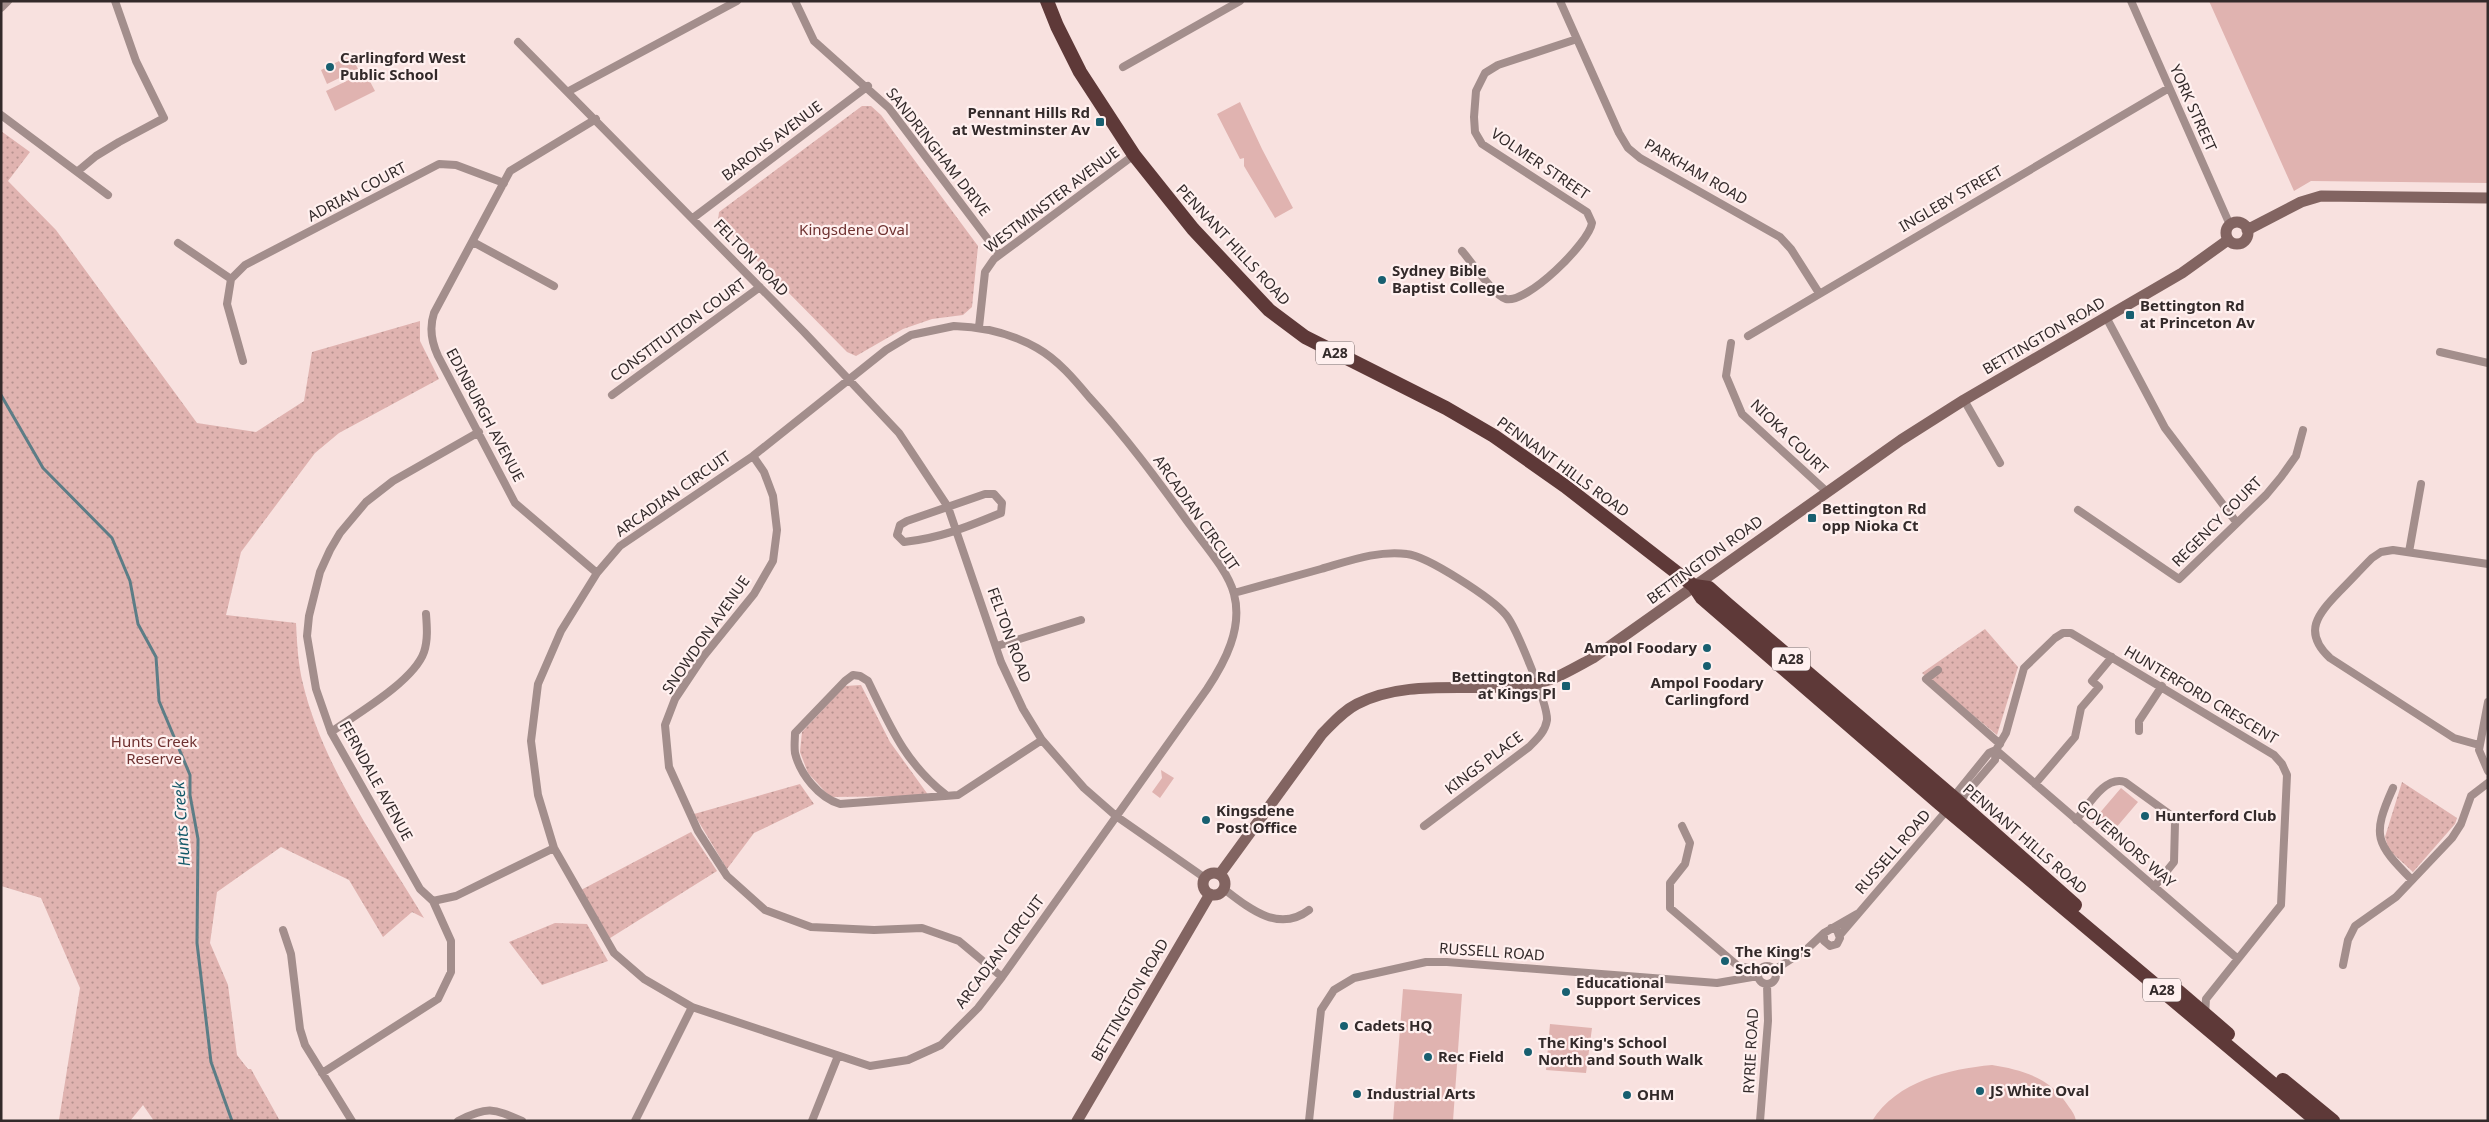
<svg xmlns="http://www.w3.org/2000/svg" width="2489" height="1122" viewBox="0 0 2489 1122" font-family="'Noto Sans',sans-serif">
  <defs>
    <pattern id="park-dots" width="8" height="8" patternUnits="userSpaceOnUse" patternTransform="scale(1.25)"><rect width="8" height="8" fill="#e0b3b0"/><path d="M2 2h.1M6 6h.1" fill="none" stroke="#b6928f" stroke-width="1.8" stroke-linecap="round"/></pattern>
  </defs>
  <rect width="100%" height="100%" fill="#f8e1df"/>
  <path fill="#e0b3b0" d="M2209,1H2488V183L2311,181L2294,191Z
    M351,55L358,69L327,84L321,70Z
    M365,72L375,91L335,111L326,91Z
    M1240,102L1262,149L1293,208L1275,218L1244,166V158L1240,159L1217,114Z
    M1161,770L1174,778L1160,798L1152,792L1162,778Z
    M2121,788L2138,802L2109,836L2092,822Z
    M1403,989L1462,994L1453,1121H1393Z
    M1550,1024L1592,1028L1586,1073L1546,1070Z
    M1992,1065C2023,1070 2051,1078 2069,1107C2072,1111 2075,1115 2076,1121H1872C1897,1081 1949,1069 1992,1065Z"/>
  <path fill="url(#park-dots)" d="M862,106H871L881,115L978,246L972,307L963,315L932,319L903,329L856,356L847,352L718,221L719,212Z
    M1,131L30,152L8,181L56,230L197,423L256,432L304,401L312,352L420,321V341L439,379L339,433L315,453L241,552L226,615L296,623C297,643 298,664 303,684C324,770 379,843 424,918L412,912L383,937L349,880L281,847L217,892L210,943L228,985L237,1055L248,1069H251L280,1121H154L143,1105L130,1121L59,1120L80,988L41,898L1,886Z
    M1985,629L2018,667L1997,735L1922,673Z
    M861,685L890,742L929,796L830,797L808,773L800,752L802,732L845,686Z
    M2402,782L2457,818L2455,824L2413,872L2389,850L2385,837Z
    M800,784L814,804L754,833L727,869L694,814Z
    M691,832L717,871L607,940L581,890Z
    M555,923L587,924L608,961L542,985L509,942Z"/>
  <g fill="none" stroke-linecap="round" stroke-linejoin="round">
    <path stroke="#5c7d86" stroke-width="3" d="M1,395L43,468L112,538L130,581L138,624L156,657L159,701L190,775V795L198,839L197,943L211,1062L232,1121"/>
    <path stroke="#a38e8c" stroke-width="8" d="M795,1L814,41L889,108L999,254
      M1560,1L1619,133L1628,148L1640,158L1780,237L1791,249L1819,293
      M2131,1L2230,225
      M1,8L8,1
      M518,42L804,332L899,433L948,507L1001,662L1023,709L1042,740L1084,788L1116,816L1205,878
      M1123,67L1240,1
      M569,91L737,1
      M1,115L108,195
      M596,119L510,171L434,313C429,328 431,341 438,356L515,503L597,573
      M78,171L96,156L119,142L164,118L136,61L115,1
      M693,218L868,86
      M473,242L554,286
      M178,243L231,279
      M1462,251C1471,261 1494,296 1506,299C1527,304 1589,243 1592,223L1587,212L1482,144L1475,132L1474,117L1476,91L1485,73L1498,65L1577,39
      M2106,317L2165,428L2237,523
      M954,326C984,327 1011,333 1037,348C1058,360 1074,379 1089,397C1125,436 1156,478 1187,521C1202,542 1228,570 1234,594C1243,628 1225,662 1207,689L1002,977L978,1008L941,1045L908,1060L870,1066L692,1007L644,979L614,953L554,848L538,795L531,741L538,684L561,631L597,573L620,546L753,456L886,350L911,335Z
      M979,327L985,272L994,259L1134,155
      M1748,336L2169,88
      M1731,343L1726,376L1742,414L1826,491
      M2440,352L2488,363
      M243,361L227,304L231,279L245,265L439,164L456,165L504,183
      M612,395L760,287
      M1964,400L2000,463
      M753,456L764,472L773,496L777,530L773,561L754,594L703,657L675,699L665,725L669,767L698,831L727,876L765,910L811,927L874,930L922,928L959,941L1002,977
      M985,494H994L1002,503L1001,513C967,527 941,538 904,542L897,535L900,525L907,521Z
      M2078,510L2179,579L2266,495L2281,477L2296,456L2303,430
      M2409,552L2421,484
      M1234,593C1263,585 1292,577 1321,569C1349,561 1378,550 1407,554C1427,556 1492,598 1506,615C1516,627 1548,705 1547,720C1545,732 1537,739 1529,747L1424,826
      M997,646L1081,620
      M1938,670L1926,679L2000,744
      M2488,702L2479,750L2488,771
      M2139,731V721L2162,686
      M331,732C357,714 414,681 424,652C428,640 427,627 426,614
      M2479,745L2454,738L2330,658C2302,632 2318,614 2339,592C2350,581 2361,569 2372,558L2381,552L2393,550L2488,564
      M1996,750L2238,959
      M2035,784L2075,737L2081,708L2099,687L2092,681L2112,657
      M2393,788C2371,837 2376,843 2412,880
      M946,795C905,763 890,726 868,681L860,676L853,675L845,681L795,733C795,739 794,746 795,753C800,774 819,798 840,804L958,795L1042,740
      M1951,800L1989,753L1996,750
      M2076,820C2088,806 2105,775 2125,782L2172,816L2175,823L2174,862L2154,887
      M1682,826L1690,843L1685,864L1670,883V908L1738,966L1759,970
      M1224,889C1250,909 1279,933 1309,910
      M433,901L456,896L554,848
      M1831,928L1837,930L1840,938L1837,944L1830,946L1824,941V933L1857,914
      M283,930L291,954L300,1029L305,1045L352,1121
      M1840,935L1948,809L1959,802L1995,760L1996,750L2006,733L2024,668L2055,638L2063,633H2071L2274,755L2282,764L2287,775L2281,905L2206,999L2205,1014
      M2343,965L2348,940L2355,926L2396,897L2452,838L2461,824L2471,796L2488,783
      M1758 975a9 9 0 1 1 18 0a9 9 0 1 1-18 0Z
      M1774,970L1807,949L1824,933
      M322,1073L438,999L451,972V941L433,901L420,889L331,732L316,689L307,636L309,616L320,572L330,550L340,533L366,502L393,481L479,432
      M458,1121C487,1106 493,1108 522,1121
      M635,1121L692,1007
      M812,1121L838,1056
      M1309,1121L1321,1010L1334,990L1354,978L1426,962H1447L1717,983L1758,976
      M1760,1121L1768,1021L1767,984"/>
    <path stroke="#826461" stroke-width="11" d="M2226 233a11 11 0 1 1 22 0a11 11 0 1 1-22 0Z
      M2247,230L2301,202L2321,196L2488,198
      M1203 884a11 11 0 1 1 22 0a11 11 0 1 1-22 0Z
      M1220,874L1322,734C1333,723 1343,711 1357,704C1412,676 1479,695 1538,683C1557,679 1576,667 1593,658L1901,440L1964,400L2182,273L2228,240
      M1077,1121L1210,894"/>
    <path stroke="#5e3938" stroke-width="14" d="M1047,1L1057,26L1080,72L1134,155L1193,229L1269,310L1305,337L1446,408L1494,436L1565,486L1694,586L1702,598L1939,803L2317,1121
      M1694,586L1709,588L1727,604L1952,796L2075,905
      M2178,991L2228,1034
      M2283,1080L2333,1121"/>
  </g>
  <g fill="#185f70" stroke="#fff0ef" stroke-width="2">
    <circle cx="330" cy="67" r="5"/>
    <rect x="1095" y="117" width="10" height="10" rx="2.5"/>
    <circle cx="1382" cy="280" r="5"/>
    <rect x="2125" y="310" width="10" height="10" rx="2.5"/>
    <rect x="1807" y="513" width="10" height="10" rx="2.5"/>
    <circle cx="1707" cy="648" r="5"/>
    <circle cx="1707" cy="666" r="5"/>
    <rect x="1561" y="681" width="10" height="10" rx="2.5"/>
    <circle cx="2145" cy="816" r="5"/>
    <circle cx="1206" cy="820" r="5"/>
    <circle cx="1725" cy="961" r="5"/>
    <circle cx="1566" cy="992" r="5"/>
    <circle cx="1344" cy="1026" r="5"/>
    <circle cx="1528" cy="1052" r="5"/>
    <circle cx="1428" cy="1057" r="5"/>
    <circle cx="1980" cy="1091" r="5"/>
    <circle cx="1357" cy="1094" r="5"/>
    <circle cx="1627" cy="1095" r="5"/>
  </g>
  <g text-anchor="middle" stroke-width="4.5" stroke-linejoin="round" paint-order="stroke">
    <g fill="#fff0ef" stroke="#706565" stroke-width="1">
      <rect x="1316" y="341.5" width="38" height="23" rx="4"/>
      <rect x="1772" y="647.5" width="38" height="23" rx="4"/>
      <rect x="2143" y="978.5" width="38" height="23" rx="4"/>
    </g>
    <g font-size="14" font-weight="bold" fill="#332a2a">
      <text x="1335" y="358">A28</text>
      <text x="1791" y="664">A28</text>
      <text x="2162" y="995">A28</text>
    </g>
    <g font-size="15" font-weight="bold" fill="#332a2a" stroke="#fff0ef" text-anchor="start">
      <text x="340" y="63">Carlingford West<tspan x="340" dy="17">Public School</tspan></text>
      <text x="1090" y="118" text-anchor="end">Pennant Hills Rd<tspan x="1090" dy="17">at Westminster Av</tspan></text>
      <text x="1392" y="276">Sydney Bible<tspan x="1392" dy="17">Baptist College</tspan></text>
      <text x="2140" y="311">Bettington Rd<tspan x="2140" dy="17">at Princeton Av</tspan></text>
      <text x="1822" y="514">Bettington Rd<tspan x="1822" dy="17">opp Nioka Ct</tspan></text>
      <text x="1697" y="653" text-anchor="end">Ampol Foodary</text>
      <text x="1556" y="682" text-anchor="end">Bettington Rd<tspan x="1556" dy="17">at Kings Pl</tspan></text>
      <text x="1707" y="688" text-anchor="middle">Ampol Foodary<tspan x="1707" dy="17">Carlingford</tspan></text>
      <text x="1216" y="816">Kingsdene<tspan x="1216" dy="17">Post Office</tspan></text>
      <text x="2155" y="821">Hunterford Club</text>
      <text x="1735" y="957">The King's<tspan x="1735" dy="17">School</tspan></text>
      <text x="1576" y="988">Educational<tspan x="1576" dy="17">Support Services</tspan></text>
      <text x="1354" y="1031">Cadets HQ</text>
      <text x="1538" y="1048">The King's School<tspan x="1538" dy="17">North and South Walk</tspan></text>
      <text x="1438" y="1062">Rec Field</text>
      <text x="1990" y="1096">JS White Oval</text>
      <text x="1367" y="1099">Industrial Arts</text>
      <text x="1637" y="1100">OHM</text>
    </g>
    <g font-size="15" fill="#332a2a" stroke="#fff0ef">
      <text transform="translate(2193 108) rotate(66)" y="5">YORK STREET</text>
      <text transform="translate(772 141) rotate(-37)" y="5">BARONS AVENUE</text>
      <text transform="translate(938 152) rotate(52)" y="5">SANDRINGHAM DRIVE</text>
      <text transform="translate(1540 164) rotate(34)" y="5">VOLMER STREET</text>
      <text transform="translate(1696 172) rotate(30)" y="5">PARKHAM ROAD</text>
      <text transform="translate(357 192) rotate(-28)" y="5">ADRIAN COURT</text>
      <text transform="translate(1951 199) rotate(-30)" y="5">INGLEBY STREET</text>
      <text transform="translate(1052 200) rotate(-37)" y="5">WESTMINSTER AVENUE</text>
      <text transform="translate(1233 245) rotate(47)" y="5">PENNANT HILLS ROAD</text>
      <text transform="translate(751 258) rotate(46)" y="5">FELTON ROAD</text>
      <text transform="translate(678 330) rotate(-36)" y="5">CONSTITUTION COURT</text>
      <text transform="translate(2044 336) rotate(-30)" y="5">BETTINGTON ROAD</text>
      <text transform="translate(485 415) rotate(62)" y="5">EDINBURGH AVENUE</text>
      <text transform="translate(1789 437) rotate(44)" y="5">NIOKA COURT</text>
      <text transform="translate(1563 467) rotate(36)" y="5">PENNANT HILLS ROAD</text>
      <text transform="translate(673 494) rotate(-35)" y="5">ARCADIAN CIRCUIT</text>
      <text transform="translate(1196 513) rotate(55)" y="5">ARCADIAN CIRCUIT</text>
      <text transform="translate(2217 522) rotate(-45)" y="5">REGENCY COURT</text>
      <text transform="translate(1705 560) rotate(-36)" y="5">BETTINGTON ROAD</text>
      <text transform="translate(706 635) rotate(-55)" y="5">SNOWDON AVENUE</text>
      <text transform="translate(1009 635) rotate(70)" y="5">FELTON ROAD</text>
      <text transform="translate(2201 695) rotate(31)" y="5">HUNTERFORD CRESCENT</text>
      <text transform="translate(1484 763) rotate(-37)" y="5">KINGS PLACE</text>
      <text transform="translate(376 781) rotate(61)" y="5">FERNDALE AVENUE</text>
      <text transform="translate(2025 839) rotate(41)" y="5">PENNANT HILLS ROAD</text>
      <text transform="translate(2126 844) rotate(41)" y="5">GOVERNORS WAY</text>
      <text transform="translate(1893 852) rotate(-49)" y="5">RUSSELL ROAD</text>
      <text transform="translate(1000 952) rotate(-53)" y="5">ARCADIAN CIRCUIT</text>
      <text transform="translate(1492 952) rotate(4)" y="5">RUSSELL ROAD</text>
      <text transform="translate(1130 1000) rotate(-60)" y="5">BETTINGTON ROAD</text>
      <text transform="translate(1751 1051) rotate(-87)" y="5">RYRIE ROAD</text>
    </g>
    <g font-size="15" fill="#6e3130" stroke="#fff0ef">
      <text x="854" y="235">Kingsdene Oval</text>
      <text x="154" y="747">Hunts Creek<tspan x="154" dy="17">Reserve</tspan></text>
    </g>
    <g font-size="16" font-style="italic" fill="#145969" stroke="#fff0ef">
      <text transform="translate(181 824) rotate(-94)" y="6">Hunts Creek</text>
    </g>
  </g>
  <rect width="2489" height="1122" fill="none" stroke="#332a2a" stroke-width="5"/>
</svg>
